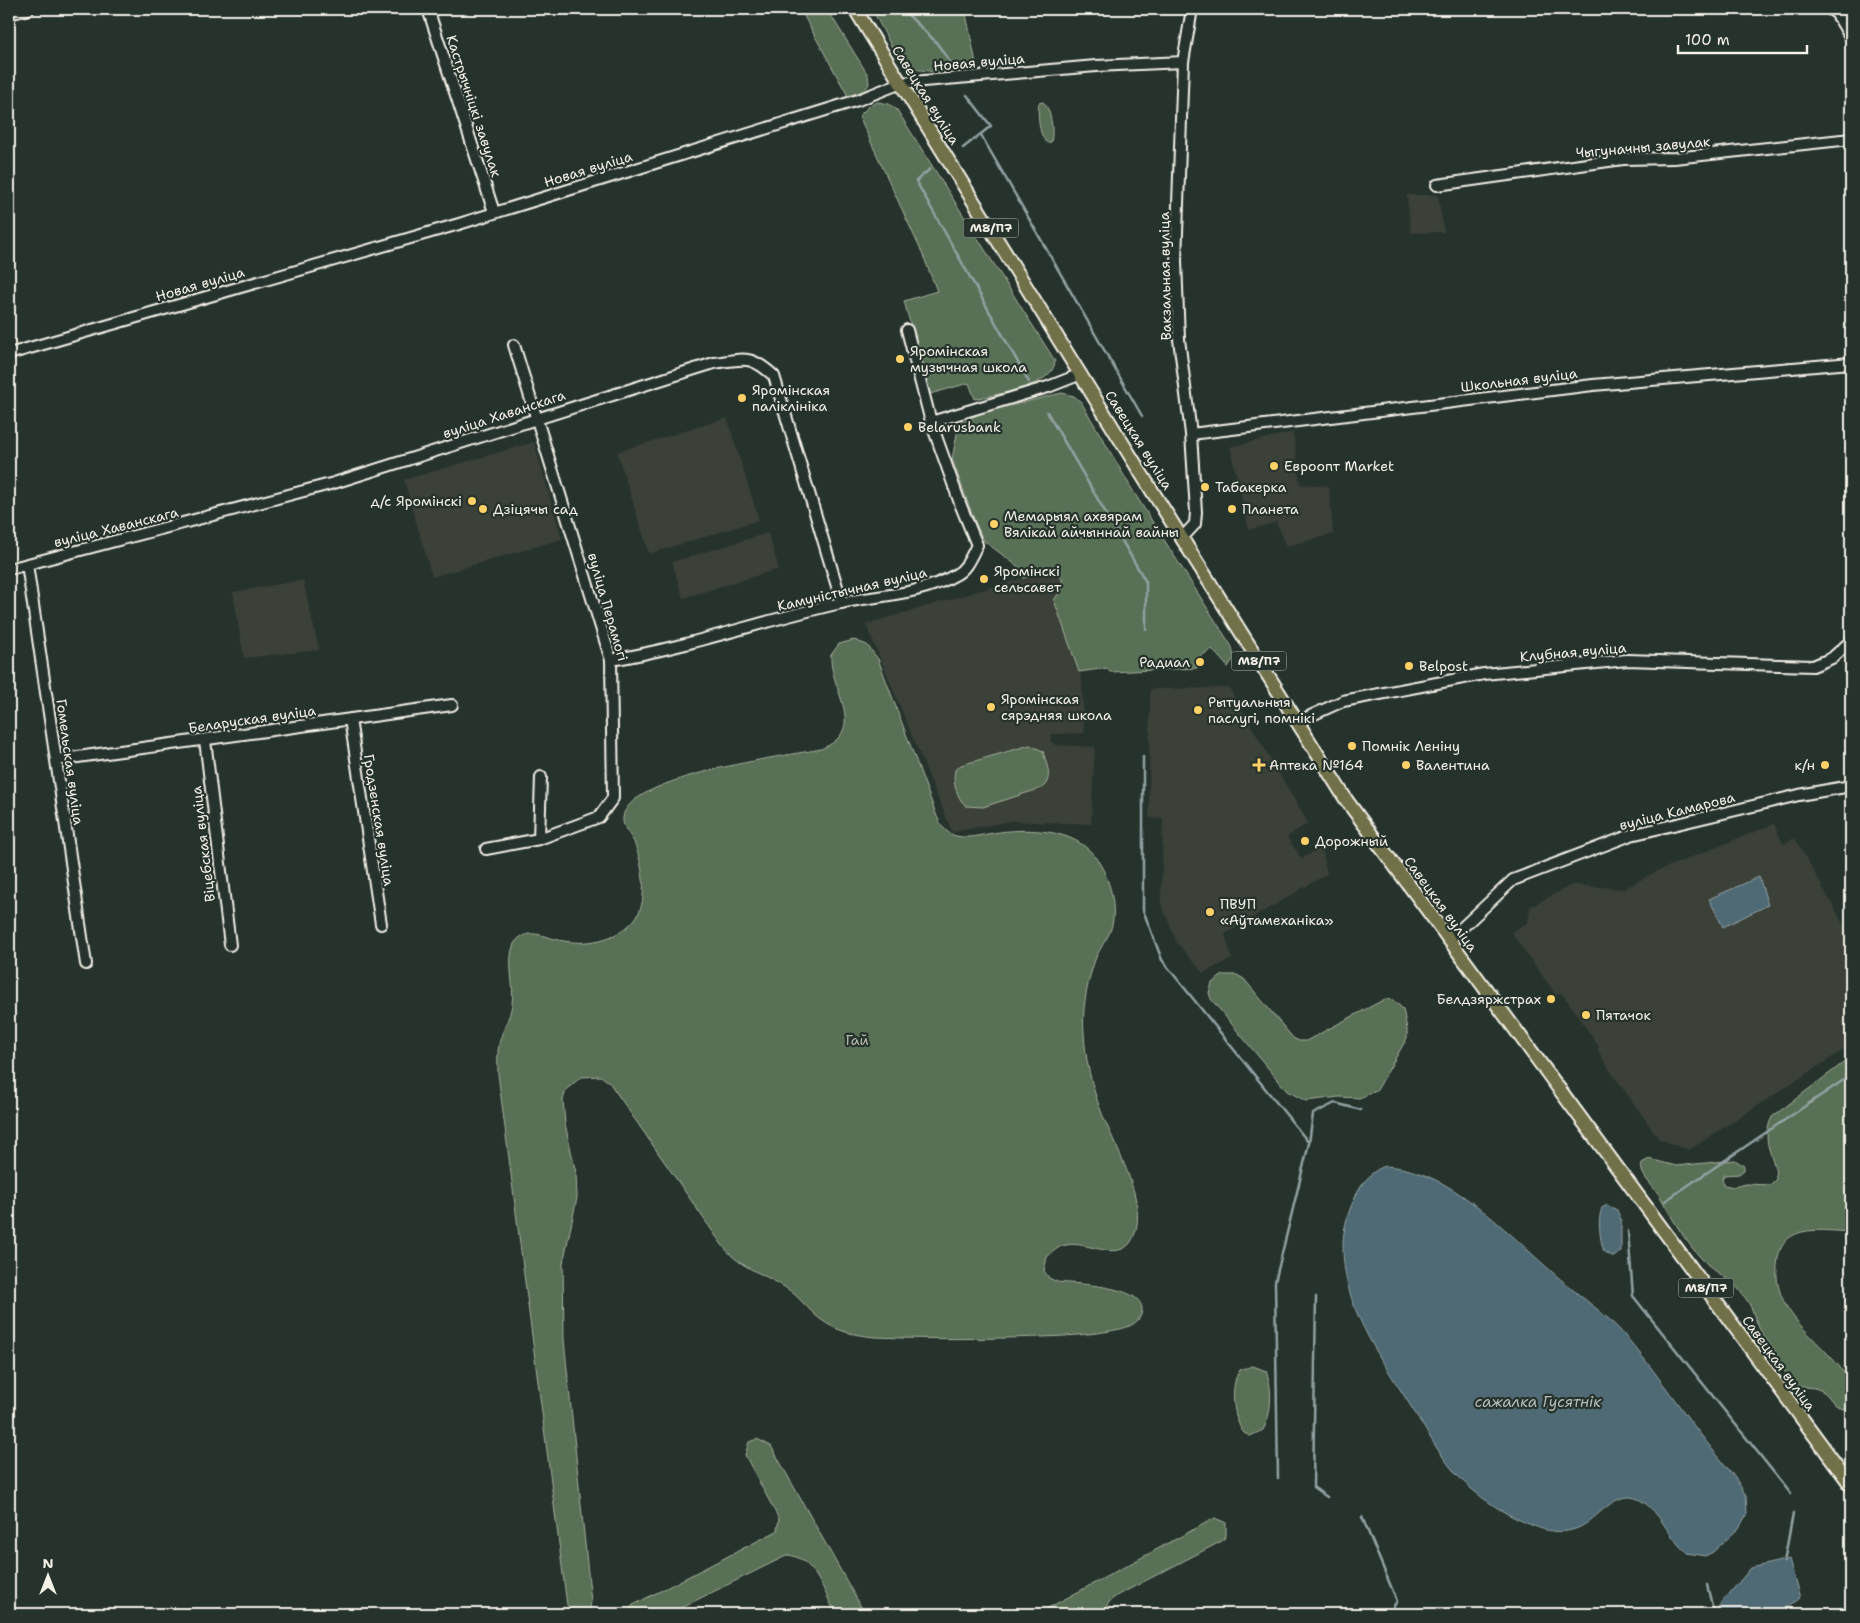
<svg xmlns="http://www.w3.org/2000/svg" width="1860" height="1623" viewBox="0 0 1860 1623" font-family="'Shantell Sans',sans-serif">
  <rect width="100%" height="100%" fill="#26332d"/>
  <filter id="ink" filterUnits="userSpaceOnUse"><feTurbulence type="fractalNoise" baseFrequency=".02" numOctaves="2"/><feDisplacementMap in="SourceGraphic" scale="10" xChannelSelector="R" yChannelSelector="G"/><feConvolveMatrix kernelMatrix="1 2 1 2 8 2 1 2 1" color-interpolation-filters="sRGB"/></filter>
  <g filter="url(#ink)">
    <path fill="#3a4138" d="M1407,195H1438L1444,232L1411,233Z
      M727,418L759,520L649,554L617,452Z
      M1293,432L1300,484L1329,486L1333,534L1287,546L1276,522L1249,530L1230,447Z
      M534,442L562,539L432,577L404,480Z
      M768,533L779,569L683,598L672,562Z
      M1054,569L1062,579V589L1054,600L1082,680L1084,733L1051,734V742L1056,745L1095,747L1091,824L1011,821L952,832L866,624Z
      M303,580L319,650L244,658L233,592Z
      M1229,688L1308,823L1287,837L1302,859L1322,846L1327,874L1225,934L1232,959L1203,973L1177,943L1161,903L1163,819L1149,818L1150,689Z
      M1774,824L1783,844L1795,838L1851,938V1045L1689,1150L1659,1139L1607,1066L1597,1049L1599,1047L1562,993L1556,995L1511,932L1528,922L1530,907L1572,885L1624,889L1655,872Z"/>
    <path fill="#586f54" stroke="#a6b09e" d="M800,9H827L868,75L869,84L864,91L848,96Z
      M872,9H965L977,68L937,72L913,69L897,57Z
      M878,102L889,104L897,110L1055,361C1054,387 996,394 975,399L969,383L930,394L904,301L937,291L923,255L859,116L869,106Z
      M1043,102C1051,108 1054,132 1051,142L1048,143C1039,139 1037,113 1039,103Z
      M1062,393L1074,396L1081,402L1133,491L1232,647L1234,658L1228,667L1212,649L1193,661L1197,668L1110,672L1107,668L1079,672L1054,600L1062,589V579L1054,569L1023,578L1020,568L984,541L975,522L952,459L959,424L981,413Z
      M854,640L867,645L878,659L936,814C940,824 945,833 956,836C968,839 981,835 993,833C1024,828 1067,828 1090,851C1109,870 1121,912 1108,936C1102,946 1096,955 1093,966C1086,988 1082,1011 1084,1033C1085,1059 1092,1087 1101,1111C1113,1144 1149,1201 1134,1236C1122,1266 1088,1240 1066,1245C1058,1246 1053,1252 1047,1257L1044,1271L1049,1278L1057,1282C1073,1284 1156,1285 1140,1317C1135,1327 1120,1329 1110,1331C1075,1337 1039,1337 1004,1338C961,1339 918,1339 875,1337C855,1335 837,1332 820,1319C808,1310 799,1296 786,1288C760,1271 739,1269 720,1242L609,1082L601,1076L581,1077L566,1090L563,1100L565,1124L576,1173L577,1198L563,1263L564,1340L591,1602L589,1614H573L567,1605L498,1074C498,1064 497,1054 499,1044C502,1030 510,1019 512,1004C515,986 506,961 514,944C517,938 523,935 529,934C539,933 549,938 559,940C585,946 617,941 635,919C650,900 642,862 634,842C630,834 622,827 623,818C626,776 787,756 821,749C870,729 829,690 831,655L839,644Z
      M1030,745L1043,751C1046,764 1054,778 1042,788L983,807L966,806C957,798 952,782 955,770L961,765Z
      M1223,975H1237L1244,979L1293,1038L1299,1041H1306L1385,999L1393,1000L1403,1009L1407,1029V1038L1377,1090L1360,1098L1339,1097L1306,1101L1287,1091L1211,999L1209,993L1212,983Z
      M1851,1057V1232C1824,1231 1784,1222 1778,1258C1770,1303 1802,1326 1829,1355C1837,1364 1848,1375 1851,1387C1852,1392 1851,1400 1851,1406L1843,1409C1832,1406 1830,1394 1820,1390C1811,1385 1799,1390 1792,1382C1785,1375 1782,1364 1777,1355C1773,1346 1765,1339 1760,1330C1755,1320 1753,1308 1746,1299C1736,1282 1720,1276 1707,1264C1687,1245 1674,1222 1661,1198C1655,1187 1638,1175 1642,1163L1649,1159L1676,1166L1735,1160L1744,1166V1170L1739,1174L1724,1175L1722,1179L1724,1185L1734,1187L1746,1184L1770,1185L1776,1179C1776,1155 1759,1144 1772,1117Z
      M1253,1366L1266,1371C1273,1388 1272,1414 1263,1430L1250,1436L1244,1433C1233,1419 1229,1385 1240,1370Z
      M757,1439L771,1446L865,1614H836C825,1595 814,1557 788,1555L668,1614H626L633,1605L777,1531L779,1519L745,1455L749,1442Z
      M1215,1518L1226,1523V1536L1222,1541L1120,1594C1111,1599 1106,1603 1105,1614H1037Z"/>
    <path fill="#506b75" stroke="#92a1a3" d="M1759,877L1768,905L1723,927L1709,899Z
      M1386,1166C1455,1170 1515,1242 1565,1283C1583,1299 1603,1312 1620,1330C1649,1362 1674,1400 1701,1435C1716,1455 1735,1474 1746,1496L1747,1514L1739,1528L1713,1552L1705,1556L1687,1553C1669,1539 1660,1510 1640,1500C1616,1487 1598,1520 1578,1528C1564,1534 1548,1532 1534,1526C1506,1516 1476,1496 1456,1474C1438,1453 1425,1428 1410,1405C1378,1354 1342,1306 1343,1244C1343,1219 1360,1172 1386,1166Z
      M1607,1205L1617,1210L1621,1220V1251L1614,1257L1604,1252C1600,1240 1597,1219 1602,1208Z
      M1789,1559L1800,1598L1780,1614H1722L1718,1607L1751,1568Z"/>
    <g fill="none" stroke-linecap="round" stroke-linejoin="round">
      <path stroke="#92a1a3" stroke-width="2.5" d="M902,9L936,42L952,65
        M981,135L1142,416
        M963,148L991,126L967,95
        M930,169L916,181L1029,382
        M1047,412L1146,582V629
        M1143,757V910L1162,960L1309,1143
        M1665,1201L1851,1075
        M1628,1231L1633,1296L1791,1494
        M1316,1297L1313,1487L1327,1497
        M1278,1478L1275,1282L1309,1143L1313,1114L1335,1103L1361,1110
        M1362,1517L1397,1601L1389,1614
        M1784,1562L1793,1514
        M1707,1585L1714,1614"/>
      <g stroke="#f4f1e8" stroke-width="14">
        <path id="minor" d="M428,9L494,212
          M1829,9L1836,13L1851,38
          M9,14L29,9
          M1437,185L1623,159L1674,158L1851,139
          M907,330L931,422
          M514,345L611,660L613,798L599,817L539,839L541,777
          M9,354L459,224L858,100L901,83L1096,66L1183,62
          M1191,434L1593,385L1851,363
          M1182,538L1195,524L1196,512L1191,434L1179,339L1176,261L1183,62L1192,9
          M27,564L86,964
          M9,569L334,483L714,363C744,359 750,354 774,376L842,603
          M611,660C689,647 764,620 841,603C879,595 921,595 955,575C967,569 971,556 977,545L961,506L931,422L1048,387L1081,374
          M350,719L381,924
          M1297,722L1343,701L1484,674L1627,660L1813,666L1832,658L1851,641
          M205,740L230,945
          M56,760L452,705
          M486,849L539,839
          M1449,940L1513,880L1631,835L1799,795L1851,786"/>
      </g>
      <g stroke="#f4f1e8" stroke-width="16">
        <path id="major" d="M855,9L1144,478L1347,801L1851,1485"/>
      </g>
      <use href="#minor" stroke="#26332d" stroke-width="10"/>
      <use href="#major" stroke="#6f704a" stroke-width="12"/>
    </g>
  </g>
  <g fill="#ffd166" stroke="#26332d" stroke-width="2">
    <circle cx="900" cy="359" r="5"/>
    <circle cx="742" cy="398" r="5"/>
    <circle cx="908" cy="427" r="5"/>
    <circle cx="1274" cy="466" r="5"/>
    <circle cx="1205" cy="487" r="5"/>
    <circle cx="472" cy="501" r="5"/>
    <circle cx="483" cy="509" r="5"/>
    <circle cx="1232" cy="509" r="5"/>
    <circle cx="994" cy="524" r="5"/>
    <circle cx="984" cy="579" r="5"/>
    <circle cx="1200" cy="662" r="5"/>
    <circle cx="1409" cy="666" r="5"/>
    <circle cx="991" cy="707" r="5"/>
    <circle cx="1198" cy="710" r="5"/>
    <circle cx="1352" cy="746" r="5"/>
    <path d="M1256.5 757.5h5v5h5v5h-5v5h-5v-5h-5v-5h5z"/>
    <circle cx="1406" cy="765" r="5"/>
    <circle cx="1825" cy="765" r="5"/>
    <circle cx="1305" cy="841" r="5"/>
    <circle cx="1210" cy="912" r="5"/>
    <circle cx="1551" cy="999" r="5"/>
    <circle cx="1586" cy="1015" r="5"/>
  </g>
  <g text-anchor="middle" stroke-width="4.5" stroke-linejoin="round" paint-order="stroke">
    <g fill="#26332d" stroke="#b6b8b0" stroke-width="1">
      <rect x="963.5" y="218.5" width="55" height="19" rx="4"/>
      <rect x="1231.5" y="651.5" width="55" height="19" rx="4"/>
      <rect x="1678.5" y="1278.5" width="55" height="19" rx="4"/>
    </g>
    <g font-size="12" font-weight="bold" fill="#f4f1e8">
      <text x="991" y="232">М8/П7</text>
      <text x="1259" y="665">М8/П7</text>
      <text x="1706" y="1292">М8/П7</text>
    </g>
    <g font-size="14" fill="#f4f1e8" stroke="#26332d">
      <text transform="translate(979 62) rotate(-5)" y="5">Новая вуліца</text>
      <text transform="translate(926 95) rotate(58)" y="5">Савецкая вуліца</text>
      <text transform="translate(474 106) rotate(72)" y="5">Кастрычніцкі завулак</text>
      <text transform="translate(1643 147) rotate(-5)" y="5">Чыгуначны завулак</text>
      <text transform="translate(588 169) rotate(-17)" y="5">Новая вуліца</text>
      <text transform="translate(1165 276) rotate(-91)" y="5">Вакзальная вуліца</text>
      <text transform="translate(200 284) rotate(-16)" y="5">Новая вуліца</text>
      <text transform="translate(1519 380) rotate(-7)" y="5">Школьная вуліца</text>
      <text transform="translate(504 414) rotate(-18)" y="5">вуліца Хаванскага</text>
      <text transform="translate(1139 440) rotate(58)" y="5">Савецкая вуліца</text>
      <text transform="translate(116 527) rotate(-14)" y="5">вуліца Хаванскага</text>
      <text transform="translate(852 589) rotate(-13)" y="5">Камуністычная вуліца</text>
      <text transform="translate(608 607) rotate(74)" y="5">вуліца Перамогі</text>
      <text transform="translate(1573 652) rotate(-5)" y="5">Клубная вуліца</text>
      <text transform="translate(252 719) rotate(-8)" y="5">Беларуская вуліца</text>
      <text transform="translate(70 762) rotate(82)" y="5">Гомельская вуліца</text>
      <text transform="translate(1677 811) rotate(-14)" y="5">вуліца Камарова</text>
      <text transform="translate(379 820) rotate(81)" y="5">Гродзенская вуліца</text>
      <text transform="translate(203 844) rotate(-97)" y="5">Віцебская вуліца</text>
      <text transform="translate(1441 904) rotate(54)" y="5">Савецкая вуліца</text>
      <text transform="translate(1779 1363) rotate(54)" y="5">Савецкая вуліца</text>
    </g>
    <g font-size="14" fill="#f4f1e8" stroke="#26332d" text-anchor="start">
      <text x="910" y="356">Яромінская<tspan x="910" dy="16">музычная школа</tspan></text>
      <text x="752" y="395">Яромінская<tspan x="752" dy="16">паліклініка</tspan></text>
      <text x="918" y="432">Belarusbank</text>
      <text x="1284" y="471">Евроопт Market</text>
      <text x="1215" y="492">Табакерка</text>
      <text x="462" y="506" text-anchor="end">д/с Яромінскі</text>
      <text x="493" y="514">Дзіцячы сад</text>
      <text x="1242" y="514">Планета</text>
      <text x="1004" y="521">Мемарыял ахвярам<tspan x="1004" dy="16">Вялікай айчыннай вайны</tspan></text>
      <text x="994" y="576">Яромінскі<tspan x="994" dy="16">сельсавет</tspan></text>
      <text x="1190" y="667" text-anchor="end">Радиал</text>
      <text x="1419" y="671">Belpost</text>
      <text x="1001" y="704">Яромінская<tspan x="1001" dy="16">сярэдняя школа</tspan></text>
      <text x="1208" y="707">Рытуальныя<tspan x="1208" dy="16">паслугі, помнікі</tspan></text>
      <text x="1362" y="751">Помнік Леніну</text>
      <text x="1269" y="770">Аптека №164</text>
      <text x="1416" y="770">Валентина</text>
      <text x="1815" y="770" text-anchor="end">к/н</text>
      <text x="1315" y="846">Дорожный</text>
      <text x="1220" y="909">ПВУП<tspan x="1220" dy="16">«Аўтамеханіка»</tspan></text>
      <text x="1541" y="1004" text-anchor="end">Белдзяржстрах</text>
      <text x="1596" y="1020">Пятачок</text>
    </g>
    <g font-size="14" fill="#b6bdad" stroke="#26332d">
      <text x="857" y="1045">Гай</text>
    </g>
    <g font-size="15" font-style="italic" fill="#b2bbba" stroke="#26332d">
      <text x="1538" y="1407">сажалка Гусятнік</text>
    </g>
  </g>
  <rect width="1860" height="1623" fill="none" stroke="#26332d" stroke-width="30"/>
  <rect x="15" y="15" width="1830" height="1593" fill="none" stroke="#f4f1e8" stroke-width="2" filter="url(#ink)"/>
  <g transform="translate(48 1576)" stroke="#26332d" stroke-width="4" paint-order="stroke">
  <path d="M0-4L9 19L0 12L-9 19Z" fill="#f4f1e8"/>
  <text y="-8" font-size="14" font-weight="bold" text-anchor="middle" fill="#f4f1e8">N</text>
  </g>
  <path d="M1678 45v8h129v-8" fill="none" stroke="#f4f1e8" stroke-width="2.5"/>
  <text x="1685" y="45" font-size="15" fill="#f4f1e8" stroke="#26332d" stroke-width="4" paint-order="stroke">100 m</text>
</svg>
